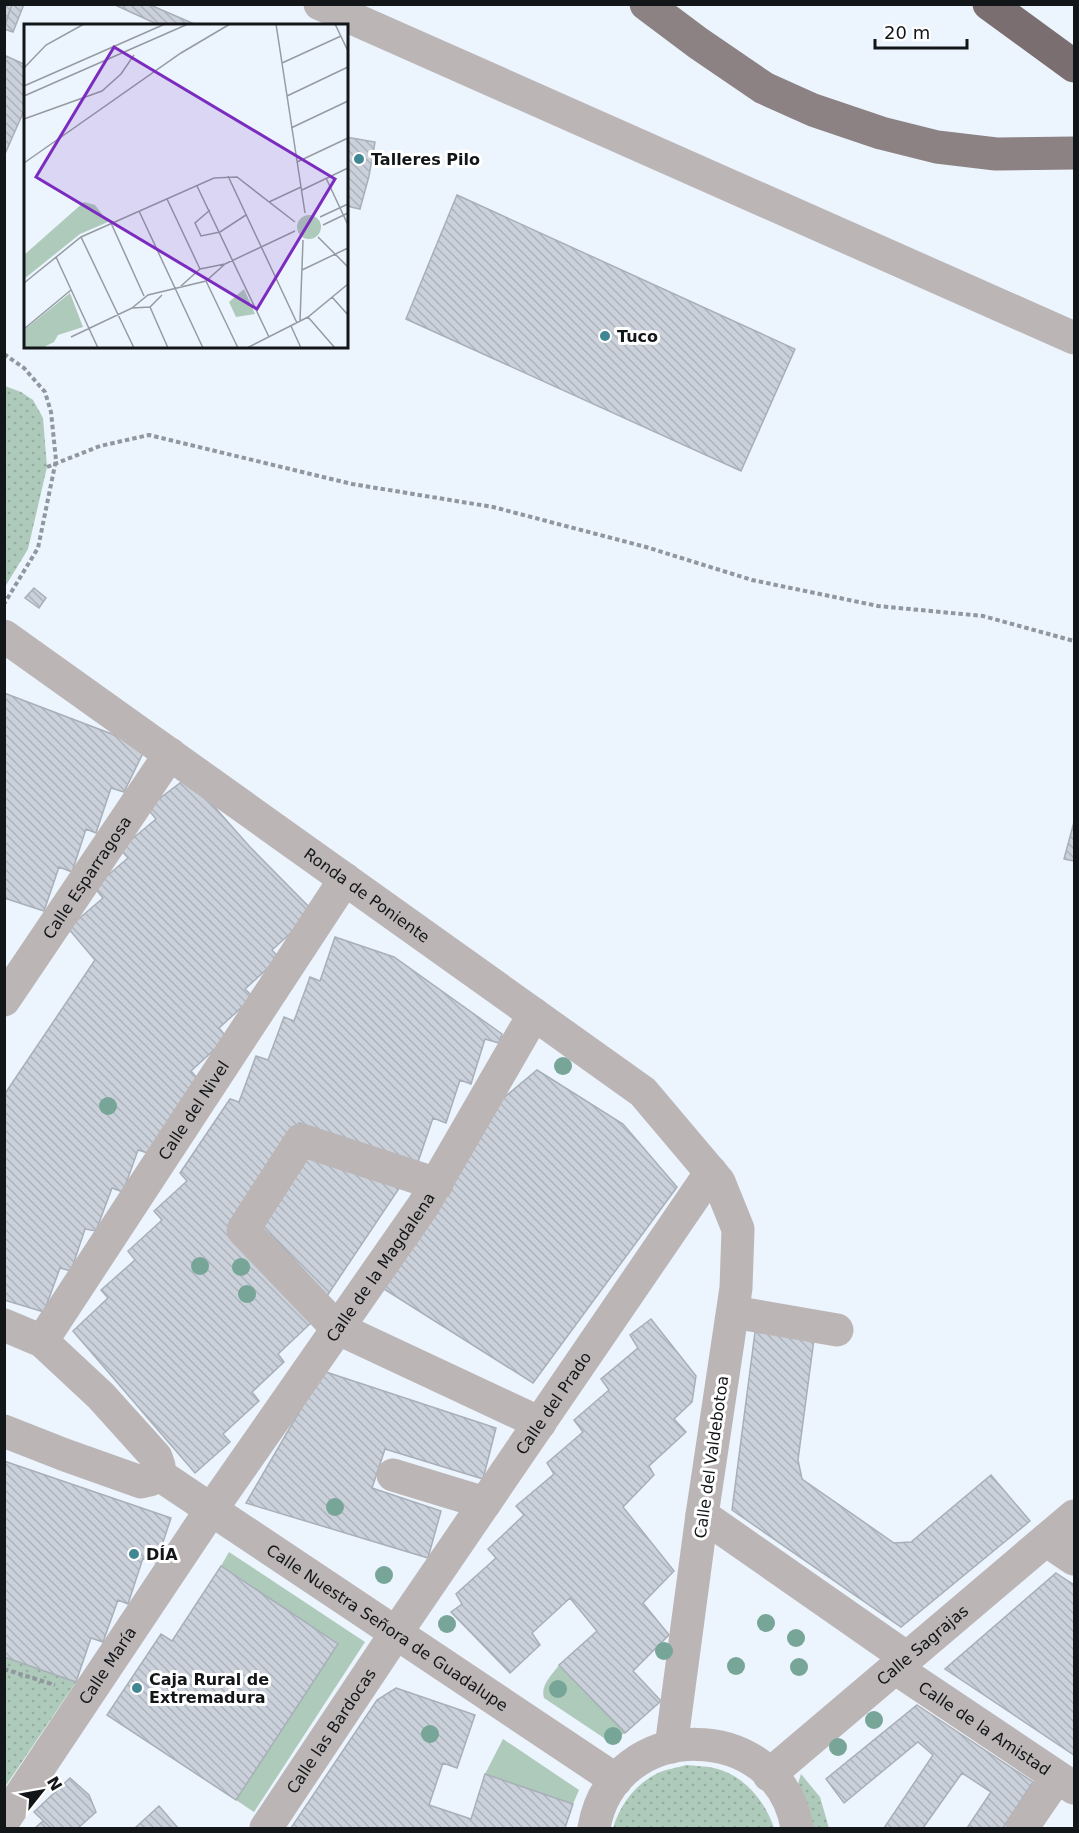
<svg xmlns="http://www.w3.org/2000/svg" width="1079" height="1833" viewBox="0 0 1079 1833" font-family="'DejaVu Sans',sans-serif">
  <defs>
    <pattern id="grass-dots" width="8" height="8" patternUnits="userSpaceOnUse" patternTransform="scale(1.5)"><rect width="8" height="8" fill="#aecaba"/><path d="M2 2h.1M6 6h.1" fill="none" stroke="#95ad9f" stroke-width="1.8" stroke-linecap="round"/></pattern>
    <pattern id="building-back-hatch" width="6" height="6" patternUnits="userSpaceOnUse" patternTransform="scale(1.5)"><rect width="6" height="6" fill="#cad1db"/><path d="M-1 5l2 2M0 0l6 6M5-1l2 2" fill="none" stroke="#adb3bb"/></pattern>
  </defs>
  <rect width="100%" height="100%" fill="#ecf4fd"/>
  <path fill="url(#grass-dots)" d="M5,386L21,392L33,400L43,418L47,467L28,549L5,587Z
    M5,1657L76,1682L5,1787Z
    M686,1765C695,1766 705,1766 714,1768C744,1775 765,1801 774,1828H613C620,1805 635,1784 658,1773C666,1769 677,1768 686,1765Z
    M801,1774L820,1797L829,1828H812L798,1784Z"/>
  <path fill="#aecaba" d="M229,1552L365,1642L254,1812L236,1800L338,1644L221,1566Z
    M559,1665L625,1733L610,1742L544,1698C540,1685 552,1675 559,1665Z
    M503,1739L579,1790L573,1804L485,1774Z"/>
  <path fill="url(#building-back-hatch)" stroke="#a8afb8" stroke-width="1.5" d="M4,4H12L4,27Z
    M12,4H24L13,32L4,29Z
    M113,4H148L199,26H161Z
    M6,56L26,65V106L5,154L4,61Z
    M346,137L375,142L369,176L360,209L346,206Z
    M457,195L795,349L741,471L406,319Z
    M34,588L46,598L39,608L25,598Z
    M4,693L146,747L124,792L111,788L96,833L86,829L72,872L59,867L44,911L4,898Z
    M188,777L250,847L314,912L272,950L279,958L245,989L253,997L219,1028L227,1038L191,1071L198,1079L148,1153L138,1150L123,1192L112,1188L96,1231L85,1229L71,1271L60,1268L44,1312L4,1300V1095L95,960L68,928L103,898L94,887L128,858L120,849L156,819L147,808Z
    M1074,822V861L1064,859Z
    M335,937L394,957L502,1034L499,1043L485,1039L471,1084L460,1080L446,1123L433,1118L418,1162L299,1123L229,1231L312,1322L278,1354L284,1362L252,1392L259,1401L223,1434L230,1442L195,1473L73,1331L108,1298L101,1290L135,1260L128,1251L162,1220L154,1211L187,1181L180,1173L230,1099L239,1102L256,1056L268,1060L284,1017L294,1021L310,977L320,981Z
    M537,1070L623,1124L677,1187L533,1383L384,1289L501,1100Z
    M306,1147L404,1181L327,1296L258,1220Z
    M651,1319L696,1376L692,1402L674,1419L686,1432L649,1466L654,1475L623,1507L674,1571L643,1603L669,1635L633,1671L661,1701L625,1733L559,1665L597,1631L570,1598L532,1633L540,1645L510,1673L451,1612L462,1604L456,1594L496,1558L488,1549L524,1515L516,1506L554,1474L547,1463L583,1432L574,1420L609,1390L601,1379L638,1348L630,1335Z
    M755,1332L814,1339L798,1460L802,1479L894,1543L911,1542L991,1475L1030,1521L901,1627L732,1510Z
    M323,1371L496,1428L483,1479L385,1449L372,1488L441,1511L428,1558L246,1503Z
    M4,1461L171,1518L156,1563L143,1558L128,1604L118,1600L103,1642L91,1638L76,1682L4,1657Z
    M221,1566L338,1644L236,1800L107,1715L161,1634L172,1641Z
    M1056,1573L1074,1585V1755L945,1669Z
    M396,1688L475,1715L457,1768L443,1763L429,1805L471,1819L485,1774L573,1804L565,1828H291L377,1700Z
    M917,1705L1033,1782L1003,1828H967L991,1792L962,1773L923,1828H884L933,1755L918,1742L844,1803L826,1779Z
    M70,1778L89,1795L96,1812L78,1828H51L34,1812Z
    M159,1806L178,1828H135Z
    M43,1821L51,1828H35Z"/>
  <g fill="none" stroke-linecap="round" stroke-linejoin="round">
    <path stroke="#91979e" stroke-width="4" stroke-dasharray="4.5 3" stroke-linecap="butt" d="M4,354L24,368L45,392L51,412L56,460L38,548L4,604
      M47,467L100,446L149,435L352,484L493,507L646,547L752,580L878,606L983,616L1074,641
      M4,1669L55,1685"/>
    <g stroke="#bbb5b6" stroke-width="33">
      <path d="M320,4L1074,338"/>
      <path id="s1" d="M4,636L643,1092L719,1182L738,1229L736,1288L702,1515L671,1747"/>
      <path id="s2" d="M4,1000L170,754"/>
      <path d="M437,1184L301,1140L243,1230L337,1328L540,1423"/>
      <path d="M733,1312L837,1330"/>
      <path d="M4,1325L42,1341L101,1396L156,1457L159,1466L158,1474L150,1480L141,1482L65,1455L4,1431"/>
      <path id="s3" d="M42,1341L345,879"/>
      <path id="s4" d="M158,1474L616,1780"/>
      <path d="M393,1475L485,1503"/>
      <path d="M702,1515L907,1658"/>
      <path d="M1046,1540L1074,1559"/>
      <path id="s5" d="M895,1668L1074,1788"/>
      <path id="s6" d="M769,1775L1074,1516"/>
      <path id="s7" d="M4,1820L211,1510L423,1206L534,1014"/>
      <path id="s8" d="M266,1828L396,1633L711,1172"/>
      <path d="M594,1828C613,1716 779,1717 797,1828"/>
      <path d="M1022,1828L1057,1777"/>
    </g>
    <path stroke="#8c8183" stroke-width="33" d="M646,4L698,43L764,88L813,110L881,133L937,147L996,154L1074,153"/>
    <path stroke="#7b6e70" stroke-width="33" d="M989,4L1074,66"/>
  </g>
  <g fill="#77a597">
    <circle cx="563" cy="1066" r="9"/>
    <circle cx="108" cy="1106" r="9"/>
    <circle cx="200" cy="1266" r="9"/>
    <circle cx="241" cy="1267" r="9"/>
    <circle cx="247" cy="1294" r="9"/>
    <circle cx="335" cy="1507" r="9"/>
    <circle cx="384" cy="1575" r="9"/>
    <circle cx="766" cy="1623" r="9"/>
    <circle cx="447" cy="1624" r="9"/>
    <circle cx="796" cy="1638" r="9"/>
    <circle cx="664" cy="1651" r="9"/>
    <circle cx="736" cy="1666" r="9"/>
    <circle cx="799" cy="1667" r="9"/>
    <circle cx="558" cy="1689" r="9"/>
    <circle cx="874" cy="1720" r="9"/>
    <circle cx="430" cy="1734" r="9"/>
    <circle cx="613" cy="1736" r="9"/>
    <circle cx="838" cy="1747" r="9"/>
  </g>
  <g fill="#418693" stroke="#fff" stroke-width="2">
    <circle cx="359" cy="159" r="6"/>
    <circle cx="605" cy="336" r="6"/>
    <circle cx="134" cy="1554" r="6"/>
    <circle cx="137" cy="1688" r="6"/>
  </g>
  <g text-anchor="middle" stroke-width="6" stroke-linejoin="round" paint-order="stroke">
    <g font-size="16" font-weight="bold" fill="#131619" stroke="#fff" text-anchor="start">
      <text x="371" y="165">Talleres Pilo</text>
      <text x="617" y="342">Tuco</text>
      <text x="146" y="1560">DÍA</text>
      <text x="149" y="1685">Caja Rural de<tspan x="149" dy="18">Extremadura</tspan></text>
    </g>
    <g font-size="16" fill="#131619" stroke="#fff">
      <text dy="6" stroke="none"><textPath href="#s2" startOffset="148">Calle Esparragosa</textPath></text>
      <text dy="6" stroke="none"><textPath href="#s1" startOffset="446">Ronda de Poniente</textPath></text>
      <text dy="6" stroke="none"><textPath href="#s3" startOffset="276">Calle del Nivel</textPath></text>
      <text dy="6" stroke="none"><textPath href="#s7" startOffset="669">Calle de la Magdalena</textPath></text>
      <text dy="6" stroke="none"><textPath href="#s8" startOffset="513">Calle del Prado</textPath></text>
      <text transform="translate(711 1457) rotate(-82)" y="6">Calle del Valdebotoa</text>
      <text dy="6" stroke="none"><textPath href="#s4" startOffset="276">Calle Nuestra Señora de Guadalupe</textPath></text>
      <text dy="6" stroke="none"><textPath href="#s6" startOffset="201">Calle Sagrajas</textPath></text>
      <text dy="6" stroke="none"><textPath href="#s7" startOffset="186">Calle María</textPath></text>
      <text dy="6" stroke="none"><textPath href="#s5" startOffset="108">Calle de la Amistad</textPath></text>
      <text dy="6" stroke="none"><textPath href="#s8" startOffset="117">Calle las Bardocas</textPath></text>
    </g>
  </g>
  <g transform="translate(24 24)">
    <rect width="324" height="324" fill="#ecf4fd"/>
    <path d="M60,178L71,181L84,198L56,210L0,255V231ZM273 203a12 12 0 1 1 24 0a12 12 0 1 1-24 0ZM220,265L231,290L212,293L205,278ZM46,269L59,303L34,311L30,318L18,324H0V306Z" fill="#aecaba"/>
    <path fill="none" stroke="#959ba2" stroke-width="1.5" d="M252,0L281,189M311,0L324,27M258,39L317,12M0,44L22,21L60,0M0,62L141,0M0,72L164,0M263,72L324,43M0,95L78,67L97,50L110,31M267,104L324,77M273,138L324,114M0,139L157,29L206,0M204,152L273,299M302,154L324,201M173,162L245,313M278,166L324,144M143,175L176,245M245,178L277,163M186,186L171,199L177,212L196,208L222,191M115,187L179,324M296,193L324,180M87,199L120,272M299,201L324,189M57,213L110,324M294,213L324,243M32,233L74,324M278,246L324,224M182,257L214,324M0,259L57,213L190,154L213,153L271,198M157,262L176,245L201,240L271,207M308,273L324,291M126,283L144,324M108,284L124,271L182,257L201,240M284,293L311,324M276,297L279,216M267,302L277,324M0,305L47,266M47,313L108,284L126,283L138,271M223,324L284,293L324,260"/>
    <path fill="#7b2cbf" fill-opacity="0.15" stroke="#7b2cbf" stroke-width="3" d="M90,23L311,155L233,285L12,153Z"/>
    <rect width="324" height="324" fill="none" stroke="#131619" stroke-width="3"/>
  </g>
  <rect width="1079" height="1833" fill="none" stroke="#131619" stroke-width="12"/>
  <g transform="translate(42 1791) rotate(59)" stroke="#ffffff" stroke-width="4.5" paint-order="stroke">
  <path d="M0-4.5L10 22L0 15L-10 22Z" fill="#131619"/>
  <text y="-9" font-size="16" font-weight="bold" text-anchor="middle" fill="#131619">N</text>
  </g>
  <path d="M875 39v9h92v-9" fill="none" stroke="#131619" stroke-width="3"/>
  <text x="884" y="39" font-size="18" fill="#131619" stroke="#ffffff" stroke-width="4.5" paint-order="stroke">20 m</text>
</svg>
